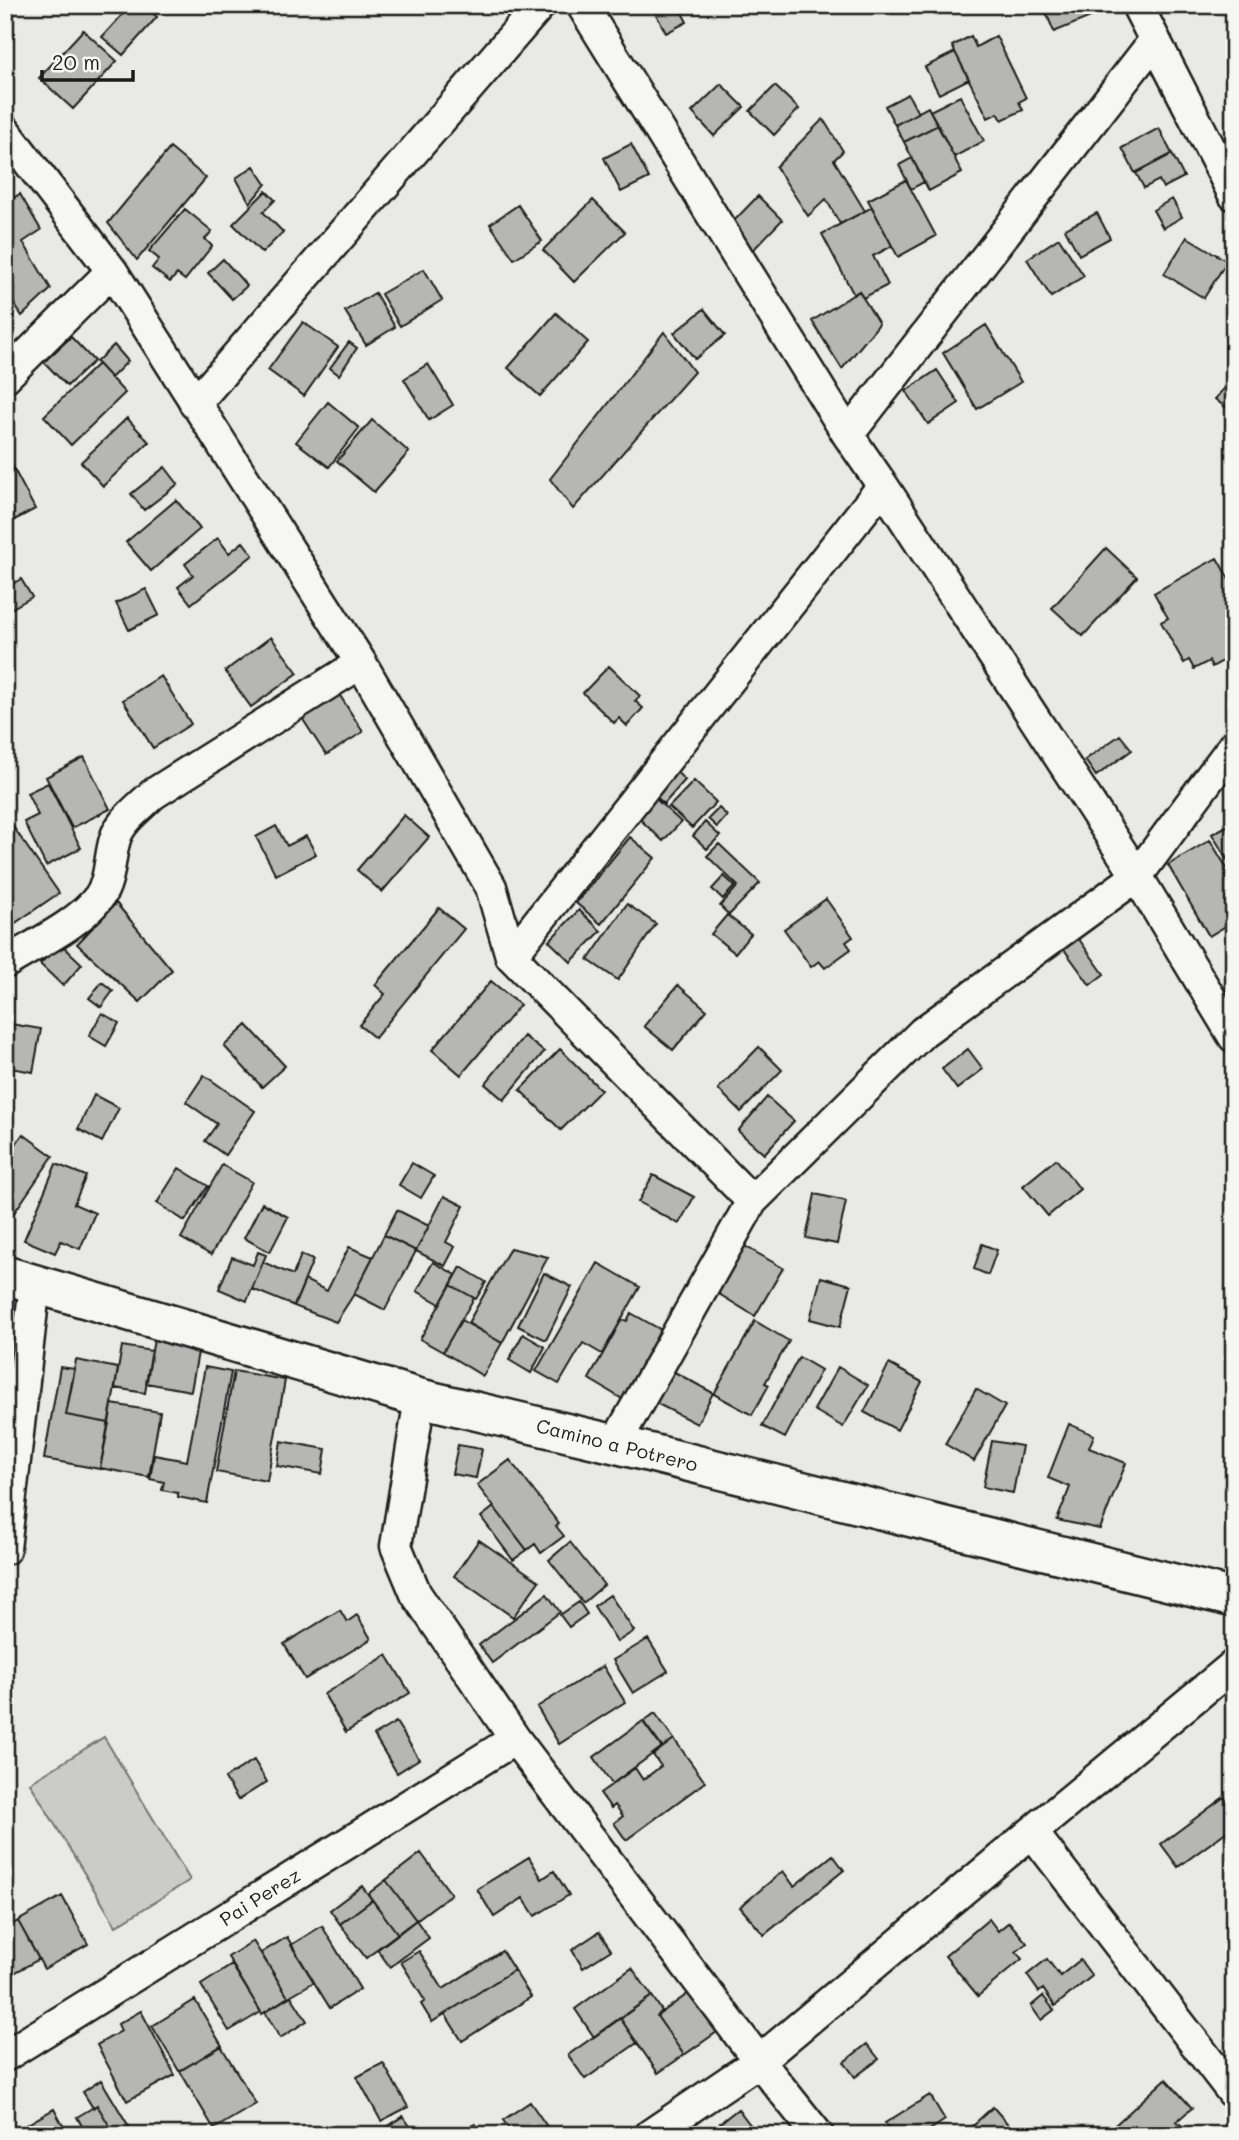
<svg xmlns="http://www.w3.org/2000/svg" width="1239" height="2140" viewBox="0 0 1239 2140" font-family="Mali,sans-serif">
  <rect width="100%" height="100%" fill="#e9e9e5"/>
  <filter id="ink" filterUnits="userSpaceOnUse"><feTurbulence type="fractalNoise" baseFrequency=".0143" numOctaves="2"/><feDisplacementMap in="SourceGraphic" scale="14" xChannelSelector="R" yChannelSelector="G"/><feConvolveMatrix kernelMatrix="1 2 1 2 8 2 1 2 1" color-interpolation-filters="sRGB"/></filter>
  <g filter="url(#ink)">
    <path fill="#cbcbc7" stroke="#747472" stroke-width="2" d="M104,1737L190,1880L116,1926L30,1783Z"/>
    <path fill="#b6b6b3" stroke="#1c1c1c" stroke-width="2" d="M131,5H144L157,17L123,55L102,37Z
      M651,5H678L687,22L666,33Z
      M1043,5H1089L1093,16L1054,32Z
      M83,30L117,61L73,109L39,78Z
      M971,36L976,47L996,36L1026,98L1019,102L1023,110L1002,120L998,113L988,118L952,46Z
      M955,52L969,79L939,94L925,67Z
      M721,84L744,107L714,136L692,112Z
      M775,86L799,109L774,135L750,111Z
      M908,94L918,113L895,125L885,106Z
      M960,96L984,141L954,157L930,111Z
      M928,107L938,125L904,142L895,125Z
      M823,119L843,151L834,160L865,211L840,224L826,199L808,216L776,167Z
      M938,125L962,173L929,191L904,142Z
      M1159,128L1172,154L1135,173L1122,148Z
      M631,144L649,178L621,192L604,158Z
      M170,148L206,178L137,260L108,223Z
      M1172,154L1184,177L1163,188L1159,180L1144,188L1136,173Z
      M912,158L924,182L911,189L899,165Z
      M254,166L266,184L250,203L236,178Z
      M906,180L936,236L898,257L868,200Z
      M266,191L275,200L263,212L283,232L262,253L233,224Z
      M20,194L41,230L23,242L51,289L22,316L5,290V203Z
      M758,196L782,220L752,251L728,227Z
      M1172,199L1182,217L1163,228L1153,210Z
      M593,200L625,232L574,282L543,250Z
      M518,205L542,241L514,259L490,224Z
      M872,207L892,246L873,256L888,285L863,298L859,291L854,295L822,234Z
      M185,209L212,231L205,239L212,246L185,280L177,274L170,282L152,268L159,259L149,251Z
      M1097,213L1110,238L1079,255L1065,229Z
      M1187,237L1227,261L1204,298L1164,274Z
      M1059,238L1084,276L1051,297L1027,259Z
      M223,259L247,286L232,299L208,273Z
      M424,269L442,300L400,326L381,294Z
      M859,291L879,324L842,369L812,321Z
      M375,293L395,327L366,345L345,311Z
      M704,309L725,335L695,359L674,333Z
      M556,313L588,342L540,396L508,368Z
      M303,322L338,347L304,396L268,370Z
      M986,325L1021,382L977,409L943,353Z
      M664,332L694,372L573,509L550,479Z
      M71,337L94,361L67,386L44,362Z
      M349,342L357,348L339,375L330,368Z
      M114,345L128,361L111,378L96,362Z
      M98,364L125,393L71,445L44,416Z
      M428,364L453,405L429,420L404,379Z
      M937,370L959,403L928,424L906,391Z
      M1234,376V414L1215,399Z
      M328,402L359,428L329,467L296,442Z
      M127,418L149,442L103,486L81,462Z
      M372,420L409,452L374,492L337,461Z
      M5,452L35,509L5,525Z
      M165,467L178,484L144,510L131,494Z
      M176,500L200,529L151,571L126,542Z
      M218,538L229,553L243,542L253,555L191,604L178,587L193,575L185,564Z
      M1106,548L1137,577L1083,636L1052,608Z
      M1217,558L1234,588V655L1212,667L1209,661L1194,669L1189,660L1184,663L1161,622L1168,618L1154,593Z
      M21,579L32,597L5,612V588Z
      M146,589L159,615L129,630L116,603Z
      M271,637L298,673L251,707L225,671Z
      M609,666L640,696L635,701L643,708L627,726L619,718L614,723L583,693Z
      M161,676L191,724L153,748L123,700Z
      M339,694L363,732L326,755L302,718Z
      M1120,735L1132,750L1096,776L1085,760Z
      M84,757L110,809L72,828L46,777Z
      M670,766L685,780L664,804L648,789Z
      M694,781L716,802L692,828L669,807Z
      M48,783L81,848L46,866L24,822L38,815L27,793Z
      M647,791L681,822L663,841L630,810Z
      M719,808L727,816L717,827L708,819Z
      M5,815L59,893L8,928L5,923Z
      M404,815L429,837L382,892L357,870Z
      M705,822L720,836L707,849L693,836Z
      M1234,822V871L1212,834Z
      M276,826L287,846L306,836L316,854L276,875L256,837Z
      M630,837L655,858L601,924L576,903Z
      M1210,840L1234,880V921L1209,936L1168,865Z
      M719,844L760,883L729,915L720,906L738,886L707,856Z
      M724,876L735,886L723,899L712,889Z
      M826,899L853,937L846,942L851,949L825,968L819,961L811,967L784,929Z
      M116,903L172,970L140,1002L77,944Z
      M627,904L656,924L618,980L588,960Z
      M439,908L464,929L375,1038L359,1025L385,994L375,985Z
      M579,910L601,931L571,962L549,941Z
      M727,915L751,934L735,953L711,934Z
      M1073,931L1104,974L1090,985L1058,941Z
      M60,943L82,964L63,986L40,964Z
      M491,981L520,1005L461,1075L432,1050Z
      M102,982L113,991L101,1007L89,998Z
      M678,985L707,1010L673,1050L644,1026Z
      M102,1013L119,1023L106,1046L89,1036Z
      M5,1023L41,1029L33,1072L5,1067Z
      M247,1025L285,1066L262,1087L224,1046Z
      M524,1036L544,1052L504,1100L485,1084Z
      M759,1047L782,1070L741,1112L718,1089Z
      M560,1049L601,1090L561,1130L520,1090Z
      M968,1049L983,1069L957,1089L942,1069Z
      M204,1075L255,1111L225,1155L205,1141L217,1124L186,1102Z
      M94,1095L119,1108L102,1142L78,1129Z
      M767,1097L794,1121L764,1154L738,1131Z
      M23,1134L53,1156L5,1226V1159Z
      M1056,1159L1080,1189L1048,1216L1023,1186Z
      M412,1163L434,1176L421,1198L399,1185Z
      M56,1164L86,1176L74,1204L95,1213L80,1249L61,1241L55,1253L24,1240Z
      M222,1165L252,1182L211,1255L181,1238Z
      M179,1168L208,1186L185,1221L157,1203Z
      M653,1175L694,1197L679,1224L638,1202Z
      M815,1194L846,1201L837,1244L806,1238Z
      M444,1196L464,1206L446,1242L455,1247L445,1266L416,1251Z
      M262,1203L288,1217L270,1252L244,1238Z
      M397,1210L429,1226L416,1251L384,1235Z
      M384,1235L416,1251L385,1310L354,1294Z
      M741,1244L783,1268L755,1316L714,1291Z
      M982,1244L997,1250L988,1275L974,1269Z
      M349,1247L373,1257L354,1294L336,1322L294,1306L305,1280L327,1291Z
      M510,1248L548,1257L502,1343L468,1323Z
      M258,1252L266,1255L247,1301L219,1289L232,1257L253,1265Z
      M301,1255L313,1260L294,1306L252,1289L263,1262L293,1275Z
      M433,1262L456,1275L440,1304L417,1291Z
      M598,1263L640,1287L602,1354L583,1343L559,1384L536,1371Z
      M461,1267L486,1282L476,1299L451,1285Z
      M544,1273L572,1287L546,1340L518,1326Z
      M821,1277L851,1285L840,1327L810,1319Z
      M451,1285L474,1298L443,1352L420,1339Z
      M631,1313L663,1331L629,1403L589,1379L622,1319L627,1321Z
      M461,1320L502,1343L483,1376L443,1352Z
      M755,1321L789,1341L765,1383L769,1385L752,1415L714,1394Z
      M155,1334L200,1341L191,1391L146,1383Z
      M523,1334L545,1347L531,1373L509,1360Z
      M122,1346L152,1351L145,1393L115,1388Z
      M799,1357L821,1370L785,1438L762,1426Z
      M76,1360L118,1368L109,1423L66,1415Z
      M889,1364L922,1382L897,1430L864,1412Z
      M60,1367L75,1369L66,1415L109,1423L100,1469L44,1459Z
      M205,1367L231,1372L207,1503L178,1497V1493L162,1490L164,1482L150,1479L154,1455L187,1461Z
      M838,1367L868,1385L843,1427L814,1410Z
      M669,1369L713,1393L697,1424L652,1401Z
      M234,1371L285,1380L267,1481L216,1472Z
      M976,1389L1005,1406L974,1461L945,1444Z
      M112,1404L160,1412L149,1477L100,1468Z
      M1069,1424L1094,1435L1089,1448L1126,1463L1100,1529L1057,1520L1070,1487L1048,1478Z
      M281,1441L326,1449L322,1474L277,1466Z
      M992,1441L1022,1446L1013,1493L983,1487Z
      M458,1445L482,1449L476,1478L452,1474Z
      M510,1460L559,1524L556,1526L564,1536L541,1553L535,1544L527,1550L477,1485Z
      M494,1507L527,1550L513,1560L481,1517Z
      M479,1540L539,1581L513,1617L454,1576Z
      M570,1542L604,1585L583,1603L549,1560Z
      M547,1594L560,1612L492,1663L479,1645Z
      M610,1595L634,1631L617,1642L594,1606Z
      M579,1602L587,1614L569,1627L560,1615Z
      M340,1610L347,1622L357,1615L371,1639L305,1679L284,1644Z
      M648,1639L668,1671L633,1693L613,1660Z
      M387,1655L410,1693L346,1732L324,1694Z
      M603,1666L625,1702L559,1744L537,1707Z
      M655,1713L674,1739L662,1748L643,1722Z
      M643,1721L662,1747L612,1784L594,1757Z
      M396,1722L419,1759L397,1773L374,1735Z
      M674,1739L705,1782L626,1840L614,1823L623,1816L615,1805L611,1808L600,1793L635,1768L643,1780L661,1766L653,1755Z
      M254,1760L267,1782L238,1800L225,1778Z
      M1224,1797L1234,1811V1826L1178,1867L1161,1844Z
      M421,1853L451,1894L416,1920L386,1880Z
      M833,1855L844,1870L764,1935L740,1907L783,1871L794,1886Z
      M529,1857L542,1879L554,1871L569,1895L535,1916L523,1898L494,1917L477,1889Z
      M386,1880L416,1920L398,1934L368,1894Z
      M362,1886L372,1900L340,1924L330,1910Z
      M62,1896L88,1944L44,1969L18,1921Z
      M372,1900L398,1934L366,1958L340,1924Z
      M989,1919L998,1931L1009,1922L1027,1943L1016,1952L1022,1959L978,1996L945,1956Z
      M416,1920L429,1938L390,1967L377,1949Z
      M18,1921L39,1959L5,1978V1928Z
      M322,1926L360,1989L330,2008L291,1945Z
      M599,1932L611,1950L583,1968L572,1950Z
      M287,1937L314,1982L288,1997L261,1953Z
      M253,1941L288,1997L262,2014L228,1957Z
      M419,1951L443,1989L502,1951L514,1970L432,2022L421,2004L425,2001L401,1962Z
      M1047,1959L1060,1976L1080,1960L1092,1976L1055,2006L1043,1989L1039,1992L1027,1975Z
      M232,1965L261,2012L229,2031L201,1985Z
      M632,1968L652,1996L594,2037L575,2009Z
      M514,1970L531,1997L462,2041L445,2014Z
      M689,1993L717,2032L684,2055L657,2016Z
      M291,1996L307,2021L280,2038L265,2012Z
      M652,1996L662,2011L657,2016L684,2055L658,2073L620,2018Z
      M1043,1996L1054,2010L1041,2020L1031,2006Z
      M195,2000L222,2046L179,2071L152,2026Z
      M141,2011L175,2075L127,2101L97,2045L121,2031L118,2024Z
      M620,2018L637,2043L585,2079L568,2055Z
      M867,2044L879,2059L855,2077L844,2062Z
      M221,2046L256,2104L214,2129L180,2071Z
      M383,2063L408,2107L381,2121L357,2077Z
      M1166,2079L1192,2108L1177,2121L1190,2135H1104Z
      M101,2080L131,2130L122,2135H115L97,2105L93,2108L83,2092Z
      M930,2095L945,2120L922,2135H893L885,2123Z
      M530,2102L548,2128L538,2135H513L503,2120Z
      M97,2105L115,2135H87L77,2117Z
      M993,2107L1014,2131L1009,2135H962Z
      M54,2109L68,2135H9Z
      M738,2109L758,2135H729L720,2123Z
      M403,2116L416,2135H376Z
      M475,2124L482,2135H459Z"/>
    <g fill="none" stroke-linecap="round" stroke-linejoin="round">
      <g stroke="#1c1c1c" stroke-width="35">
        <path id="minor" d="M582,5L848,435L883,486L1137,876L1234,1037
          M1137,5L1234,195
          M5,131L112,271L361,663L491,887L511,956L752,1201
          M5,377L112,271
          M195,404L540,5
          M848,435L1155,40
          M511,956L883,486
          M5,963C35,944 78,925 99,897C111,880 109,858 115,839C120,821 141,806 153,794L361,663
          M420,1398L396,1546L416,1594L515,1739L759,2061L818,2135
          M615,1444L752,1201L923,1032L1137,876L1234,745
          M5,1549L35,1283
          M1032,1832L1234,2094
          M5,2056L515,1739
          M650,2135L759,2061L1032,1832L1234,1665"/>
      </g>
      <g stroke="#1c1c1c" stroke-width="42">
        <path id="tertiary" d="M5,1275L420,1398L615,1444L1234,1598"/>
      </g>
      <use href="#minor" stroke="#f6f6f2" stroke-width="30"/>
      <use href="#tertiary" stroke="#f6f6f2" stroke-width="37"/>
    </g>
  </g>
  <g text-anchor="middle" stroke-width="6" stroke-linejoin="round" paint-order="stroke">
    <g font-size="19" fill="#1c1c1c" stroke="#f6f6f2">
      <text transform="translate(617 1445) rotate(14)" y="7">Camino a Potrero</text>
      <text transform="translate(260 1897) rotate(-32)" y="7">Pai Perez</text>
    </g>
  </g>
  <rect width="1239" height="2140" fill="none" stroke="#f6f6f2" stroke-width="28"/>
  <rect x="14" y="14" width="1211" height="2112" fill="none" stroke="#1c1c1c" stroke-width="2.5" filter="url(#ink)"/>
  <path d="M42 70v10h91v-10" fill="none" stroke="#1c1c1c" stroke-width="3.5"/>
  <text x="52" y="70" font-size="21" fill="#1c1c1c" stroke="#f6f6f2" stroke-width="5" paint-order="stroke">20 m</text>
</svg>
